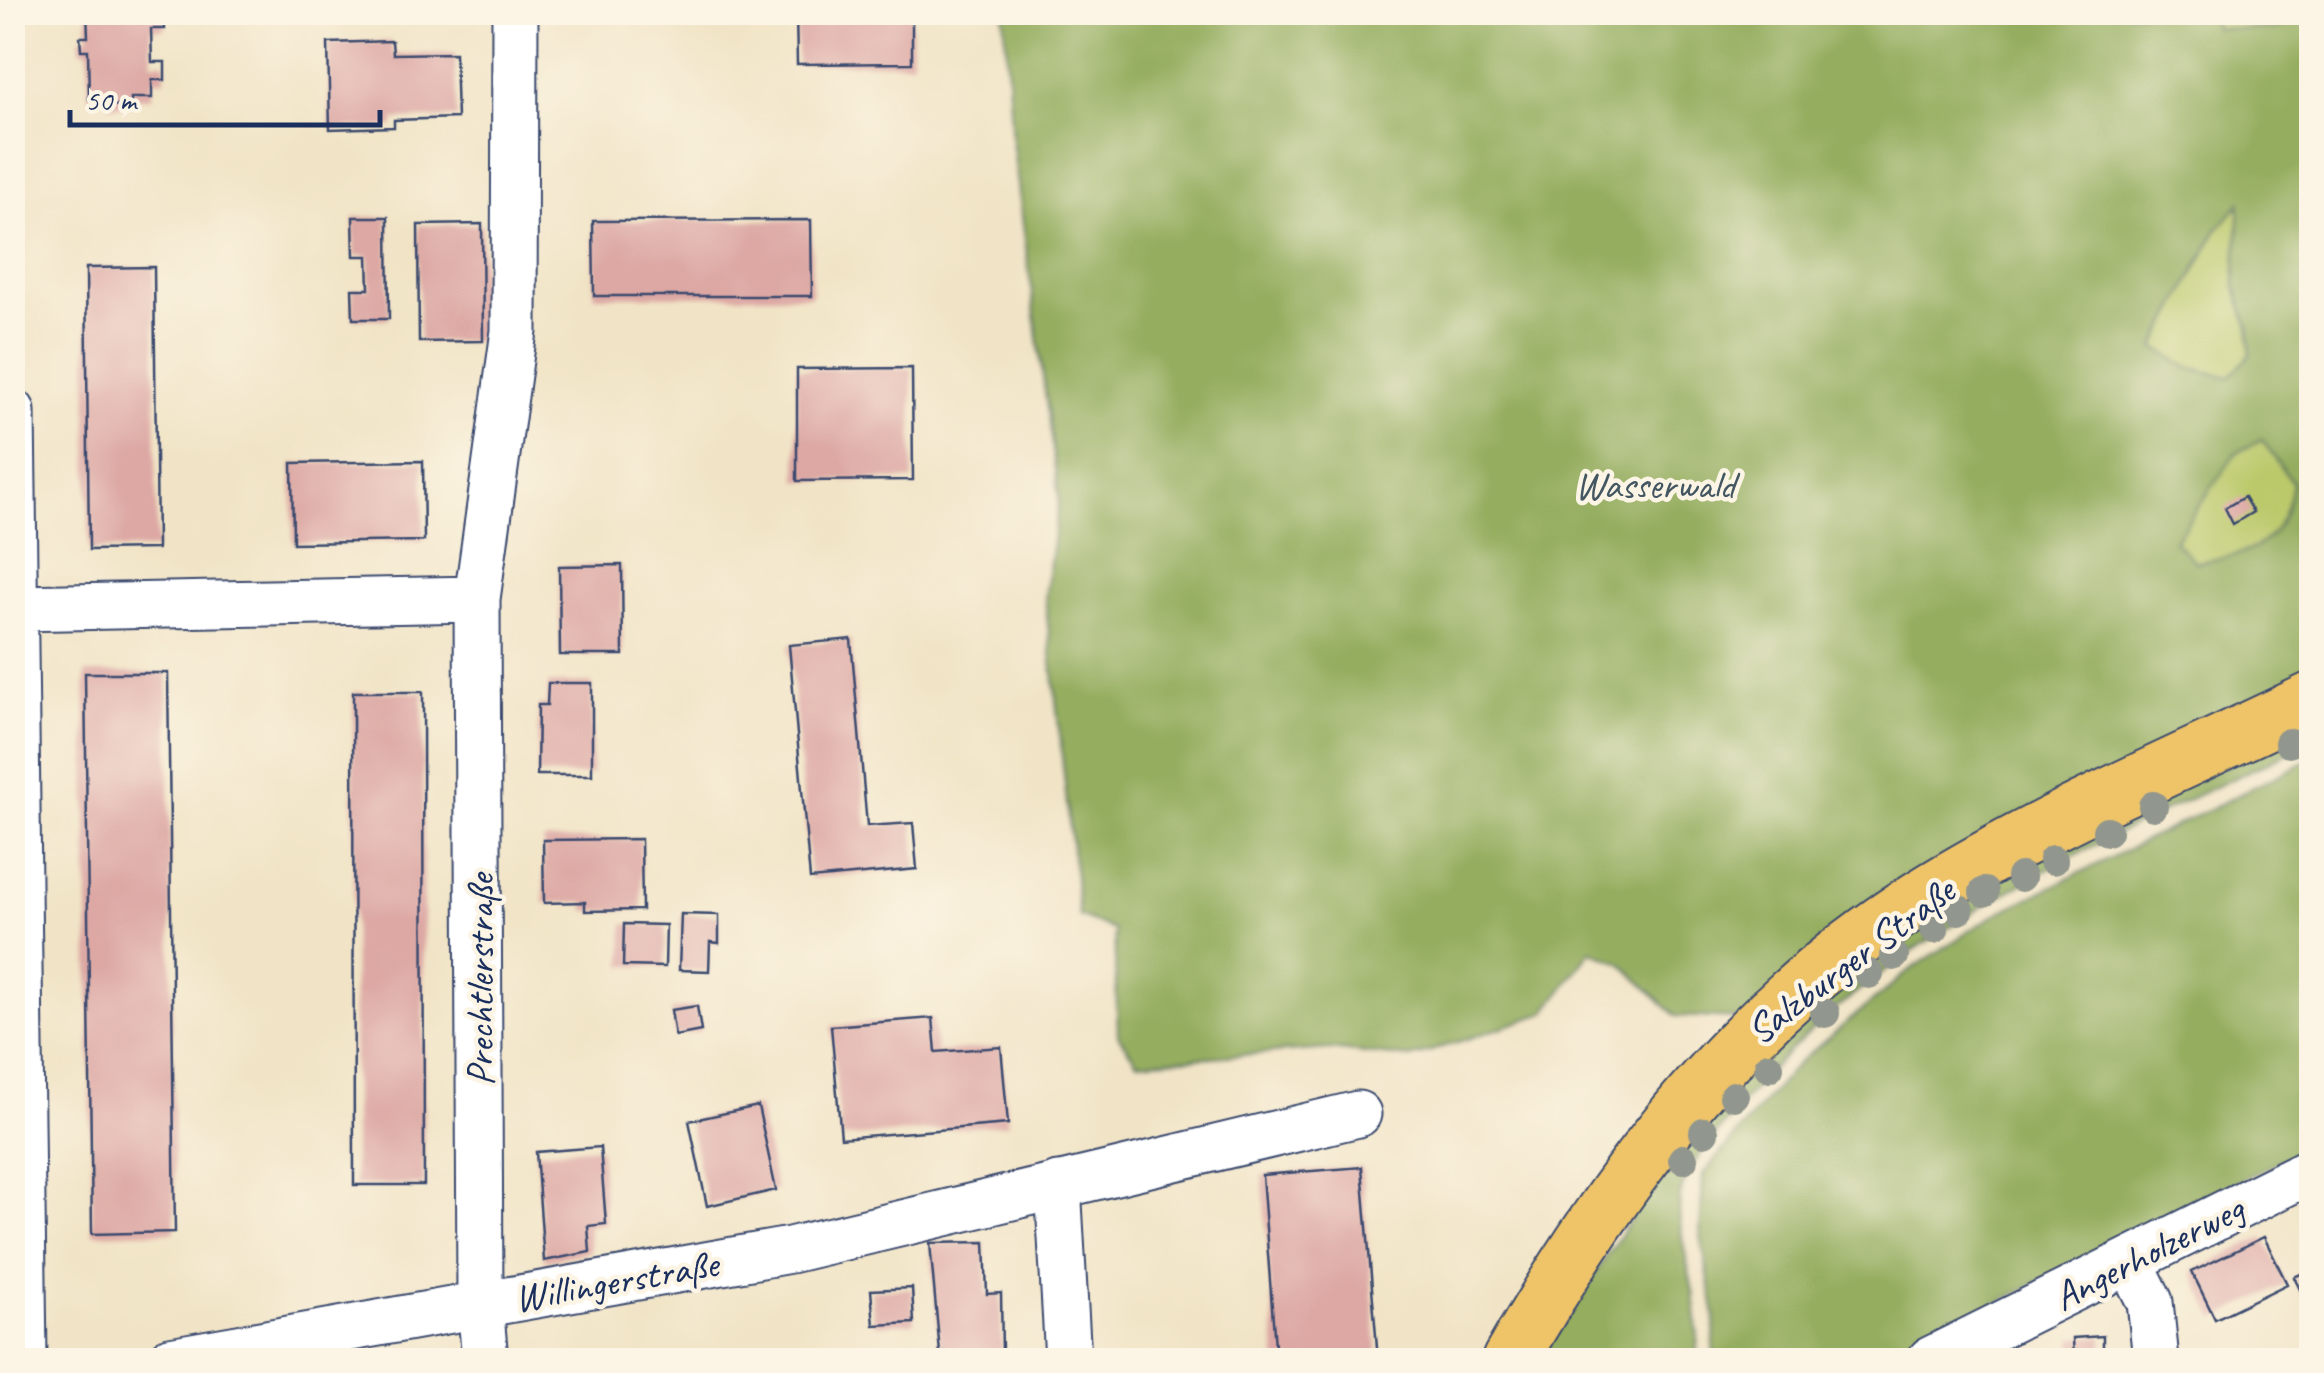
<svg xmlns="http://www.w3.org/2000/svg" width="2324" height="1373" viewBox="0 0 2324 1373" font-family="Caveat,sans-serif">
  <rect width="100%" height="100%" fill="#fcf5e5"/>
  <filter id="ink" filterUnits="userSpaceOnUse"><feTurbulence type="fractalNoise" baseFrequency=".01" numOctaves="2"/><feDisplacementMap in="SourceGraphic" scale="20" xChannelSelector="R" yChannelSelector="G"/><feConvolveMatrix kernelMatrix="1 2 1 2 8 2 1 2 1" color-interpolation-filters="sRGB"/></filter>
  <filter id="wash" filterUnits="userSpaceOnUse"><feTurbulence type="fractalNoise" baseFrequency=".0048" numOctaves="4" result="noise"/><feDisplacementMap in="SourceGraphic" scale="40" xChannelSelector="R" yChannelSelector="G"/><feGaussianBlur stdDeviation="2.25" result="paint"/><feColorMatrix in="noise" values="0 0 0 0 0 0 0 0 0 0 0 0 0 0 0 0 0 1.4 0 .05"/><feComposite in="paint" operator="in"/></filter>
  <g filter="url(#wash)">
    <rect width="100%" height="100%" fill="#f1e4c6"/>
    <path fill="#bbc96b" stroke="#6b7c64" stroke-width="2.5" d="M2311,12L2275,30L2215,28L2211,13Z
      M2240,202L2235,284L2249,327L2251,354L2230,377L2187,367L2155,348L2216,231Z
      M2262,439L2292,482C2285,543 2252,557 2195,562L2174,542L2237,451Z"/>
    <path fill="#94ad5f" stroke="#586e5e" stroke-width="2.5" fill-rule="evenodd" d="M2211,12L2215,28L2274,30L2311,14V681L1742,1019L1676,1016L1621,963L1591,951L1545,1013L1410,1058L1330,1049L1137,1062L1118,1035L1114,930L1079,916L1045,597L1059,499L1012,140L1004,13ZM2240,203L2235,285L2249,327L2251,354L2229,377L2187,367L2155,347L2216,231ZM2262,440L2292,482C2285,543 2251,557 2195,562L2174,541L2237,452Z
      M2311,723V742C2104,840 1867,937 1724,1125C1709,1144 1689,1164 1682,1188C1669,1231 1708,1303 1695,1360H1538L1669,1161L1740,1078L1815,1004L1893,943L2006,871Z
      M2311,759V1145L1884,1360H1713L1715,1316L1700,1230L1703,1174L1797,1064L1910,970L1994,915Z"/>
    <g id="blocks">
      <path fill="#dda8a4" d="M87,12H164L165,29H151L152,62H165V80H152V98H131V105L109,106V98L89,99L88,50H81L80,37H88Z
        M796,12H912V63L797,64Z
        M392,41L393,54L455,53L457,118L394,120V127L330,129L328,43Z
        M353,217H388L389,319H353L352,289H369L368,256H354Z
        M811,220L812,296H594L593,221Z
        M482,224L483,341L419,342L418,225Z
        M154,267L157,549L89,550L86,268Z
        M912,368L913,480L797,481V369Z
        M423,461L424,541L293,543L292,463Z
        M2244,497L2253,512L2233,524L2225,508Z
        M622,565L623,655H560L559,566Z
        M851,639L867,826L913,823L917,869L810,879L789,645Z
        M85,673H168L175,1232L92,1234Z
        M548,683H592V775H537L538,705H547Z
        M353,692H423L424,1185H354Z
        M641,839L642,910L585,911V902L544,903L543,840Z
        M681,914L719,915V943L710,942L709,971L679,970Z
        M624,924L666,925L665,967L623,966Z
        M697,1006L701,1031L675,1036L671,1010Z
        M933,1018L936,1052L1001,1047L1008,1124L841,1138L831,1026Z
        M758,1106L776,1190L707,1206L689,1121Z
        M600,1147L606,1224L588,1226L590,1252L544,1261L536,1152Z
        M1362,1167L1378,1360H1276L1262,1175Z
        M2264,1237L2287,1284L2215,1319L2192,1272Z
        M985,1242L987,1294L1001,1293L1002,1352L940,1353L930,1243Z
        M2312,1269V1306L2309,1308L2294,1277Z
        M912,1288L914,1323L874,1325L871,1290Z
        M2103,1336V1355H2112V1360H2074L2073,1338Z"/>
    </g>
  </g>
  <g filter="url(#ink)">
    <use href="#blocks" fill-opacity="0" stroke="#3b4a6e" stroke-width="2.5"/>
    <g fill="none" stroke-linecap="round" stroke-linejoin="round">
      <g stroke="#3b4a6e" stroke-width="49">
        <path id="street" d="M12,411L24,1360
          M16,608L477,599
          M1058,1185L1068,1360
          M2130,1262L2150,1302L2156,1360
          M170,1360L790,1250L1358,1114
          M485,1360L480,1304L477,599L514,331L515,12
          M1930,1360L2312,1170"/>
      </g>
      <g stroke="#3b4a6e" stroke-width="59">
        <path id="primary" d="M1510,1360C1615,1178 1737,1013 1918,899C2042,821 2180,764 2312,700"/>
      </g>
      <use href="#street" stroke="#fff" stroke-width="45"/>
      <use href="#primary" stroke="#efc469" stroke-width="55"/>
    </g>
    <g fill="#91968e">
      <circle cx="2289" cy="743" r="15"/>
      <circle cx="2153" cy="806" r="15"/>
      <circle cx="2107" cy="831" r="15"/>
      <circle cx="2053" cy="860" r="15"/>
      <circle cx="2021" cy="877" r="15"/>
      <circle cx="1984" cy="892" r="15"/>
      <circle cx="1959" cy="910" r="15"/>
      <circle cx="1934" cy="929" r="15"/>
      <circle cx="1894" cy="956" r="15"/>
      <circle cx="1869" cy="974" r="15"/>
      <circle cx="1825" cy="1013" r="15"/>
      <circle cx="1769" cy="1067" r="15"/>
      <circle cx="1734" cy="1096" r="15"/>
      <circle cx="1704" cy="1132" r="15"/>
      <circle cx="1683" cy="1159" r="15"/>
    </g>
  </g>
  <g text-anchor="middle" stroke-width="9" stroke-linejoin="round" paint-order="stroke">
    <g font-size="40" fill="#435661" stroke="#fcf5e5">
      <text x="1655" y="498">Wasserwald</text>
    </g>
    <g font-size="40" fill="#1b2f5e" stroke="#fcf5e5">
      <text transform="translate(1850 960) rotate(-37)" y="14">Salzburger Straße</text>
      <text transform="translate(479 980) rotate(-90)" y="14">Prechtlerstraße</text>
      <text transform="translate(2148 1252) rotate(-27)" y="14">Angerholzerweg</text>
      <text transform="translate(616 1280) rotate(-10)" y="14">Willingerstraße</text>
    </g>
  </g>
  <rect width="2324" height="1373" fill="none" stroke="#fcf5e5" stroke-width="50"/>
  <path d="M70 110v15h310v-15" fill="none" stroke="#1b2f5e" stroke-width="5"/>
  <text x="85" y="110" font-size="30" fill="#1b2f5e" stroke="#fcf5e5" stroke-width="8" paint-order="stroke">50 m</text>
</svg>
